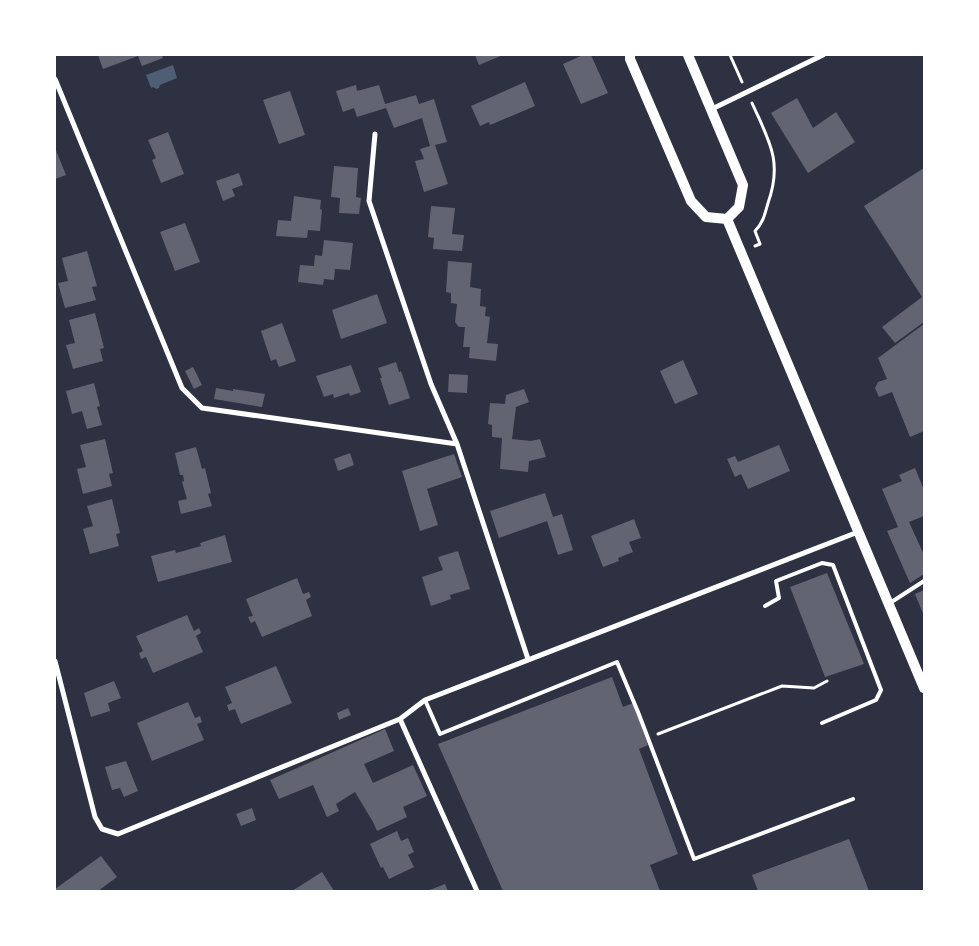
<svg xmlns="http://www.w3.org/2000/svg" width="979" height="946" viewBox="0 0 979 946" font-family="'Space Grotesk',sans-serif">
  <rect width="100%" height="100%" fill="#2d3142"/>
  <path fill="#4f5d75" d="M173,65L177,78L160,85L159,88L156,89L153,87L151,88L146,75Z"/>
  <path fill="#626471" d="M98,55H162L163,58L142,66L138,56L103,69Z
    M475,55H503L479,65Z
    M583,55H591L608,93L581,104L563,64Z
    M525,82L535,106L490,125L489,122L480,126L471,106Z
    M356,85L357,91L379,85L385,104L416,95L419,104L434,99L447,142L435,145L448,184L424,192L415,161L424,159L420,149L430,146L422,118L394,128L386,108L357,117L354,108L343,112L336,91Z
    M290,91L305,135L279,144L263,100Z
    M797,98L813,128L836,112L855,142L808,173L771,113Z
    M168,132L184,174L161,183L152,160L156,158L148,140Z
    M55,148L66,175L55,179Z
    M334,166L358,168L356,197L361,198L359,214L339,213L340,198L331,197Z
    M924,168V322L895,343L882,327L922,297L864,206Z
    M239,173L243,185L232,189L235,196L223,201L216,181Z
    M294,196L321,200L320,209L322,210L320,231L308,230L307,238L276,236L278,220L291,221Z
    M431,206L455,208L452,234L464,235L462,251L433,249L434,238L428,237Z
    M185,223L200,262L175,271L160,232Z
    M324,240L353,243L350,270L335,269L334,280L324,279L323,285L298,282L300,265L314,266L315,255L322,256Z
    M87,251L97,286L92,287L96,300L65,308L58,283L68,281L62,258Z
    M448,261L472,263L470,287L481,289L480,306L486,307L485,316L490,317L487,343L498,344L496,361L469,358L470,347H463L465,327H459L455,322L457,304L451,303V293L446,292Z
    M377,294L387,323L341,339L332,310Z
    M95,313L104,348L100,349L103,361L73,369L66,345L75,343L69,320Z
    M282,323L296,361L279,367L276,359L271,361L261,331Z
    M924,324V431L910,437L892,392L879,397L875,388L878,382L887,379L878,358Z
    M683,360L698,394L675,404L660,371Z
    M396,362L399,372L401,371L410,398L389,405L380,378H382L378,368Z
    M351,365L361,392L350,396L349,393L334,398L333,394L324,397L316,376Z
    M193,367L202,385L194,389L185,371Z
    M449,374L468,375L467,393L448,392Z
    M94,383L100,406L97,407L102,425L87,429L82,411L72,414L66,391Z
    M216,388L233,391V389L265,394L262,407L214,399Z
    M524,389L529,402L516,407L512,439L531,441L540,439L546,457L529,461L528,472L500,469L502,438L492,437V425L488,424L490,403L505,404L506,395Z
    M105,439L113,473L109,474L112,486L83,494L77,469L86,467L80,445Z
    M779,445L790,471L748,489L741,474L735,477L727,459L735,456L738,462Z
    M196,447L202,469L205,468L211,493L208,494L212,506L181,514L178,501L187,499L182,482L184,481L183,475H180L175,453Z
    M350,453L354,465L338,471L334,459Z
    M454,454L462,477L427,489L438,525L420,531L402,471Z
    M915,468L924,490V516L909,522L924,555V574L910,583L887,531L898,527L882,489L902,481L899,475Z
    M545,493L553,517L562,514L573,550L558,555L547,521L499,538L490,511Z
    M112,499L120,533L116,534L119,546L90,554L83,529L93,526L87,506Z
    M634,519L641,538L629,542L633,552L618,558L619,561L603,567L591,536Z
    M225,535L232,562L158,582L151,556L175,550L176,553L201,546L200,543Z
    M458,551L470,589L450,595L451,599L431,606L422,577L443,570L438,557Z
    M827,573L864,664L825,677L790,587Z
    M297,578L303,594L309,592L311,597L306,600L312,616L262,637L255,621L251,623L248,617L253,616L246,599Z
    M924,590V616L915,594Z
    M187,615L194,631L199,628L201,633L196,636L203,652L153,673L146,657L141,659L139,653L143,651L136,636Z
    M276,666L292,703L241,724L235,709L229,711L227,705L232,703L225,687Z
    M612,677L623,707L633,703L648,745L639,749L678,854L650,865L660,891H503L438,744Z
    M114,681L121,698L108,703L110,711L91,717L84,693Z
    M188,702L195,718L200,716L202,722L197,724L204,740L152,761L137,723Z
    M348,708L351,715L339,720L337,713Z
    M385,729L394,751L364,764L373,783L413,765L427,796L403,807L407,817L377,831L373,822L355,792L336,804L339,811L327,817L313,785L279,799L270,780Z
    M126,761L138,791L124,797L120,788L112,790L105,767Z
    M252,808L256,820L241,826L236,814Z
    M397,831L401,841L408,838L414,852L408,855L414,867L389,879L383,867L381,868L370,844Z
    M849,839L869,891H758L752,875Z
    M101,856L117,877L98,891H55V889Z
    M322,872L334,891H292Z
    M445,884L448,891H427Z"/>
  <g fill="none" stroke-linecap="round" stroke-linejoin="round">
    <path stroke="#fff" stroke-width="3" d="M730,55L742,82
      M752,103C769,141 783,161 768,203C765,214 763,223 755,231L760,244L755,246
      M658,734L782,686L814,688L827,681"/>
    <path stroke="#fff" stroke-width="4" d="M890,603L924,581
      M765,606L779,598L776,581L822,563L833,565L881,690L876,700L822,723
      M425,700L440,734L617,662L638,712L694,859L853,799"/>
    <path stroke="#fff" stroke-width="5" d="M55,79L182,388L202,408L457,444L528,659
      M712,109L823,55
      M375,134L369,201L431,384L457,444
      M55,661L95,817L102,829L118,834L400,719L425,700L858,532
      M400,719L477,891"/>
    <path stroke="#fff" stroke-width="10" d="M630,55V59L691,201L706,217L727,219L739,207L743,185L688,55
      M727,219L924,688"/>
  </g>
  <rect width="979" height="946" fill="none" stroke="#ffffff" stroke-width="112"/>
</svg>
